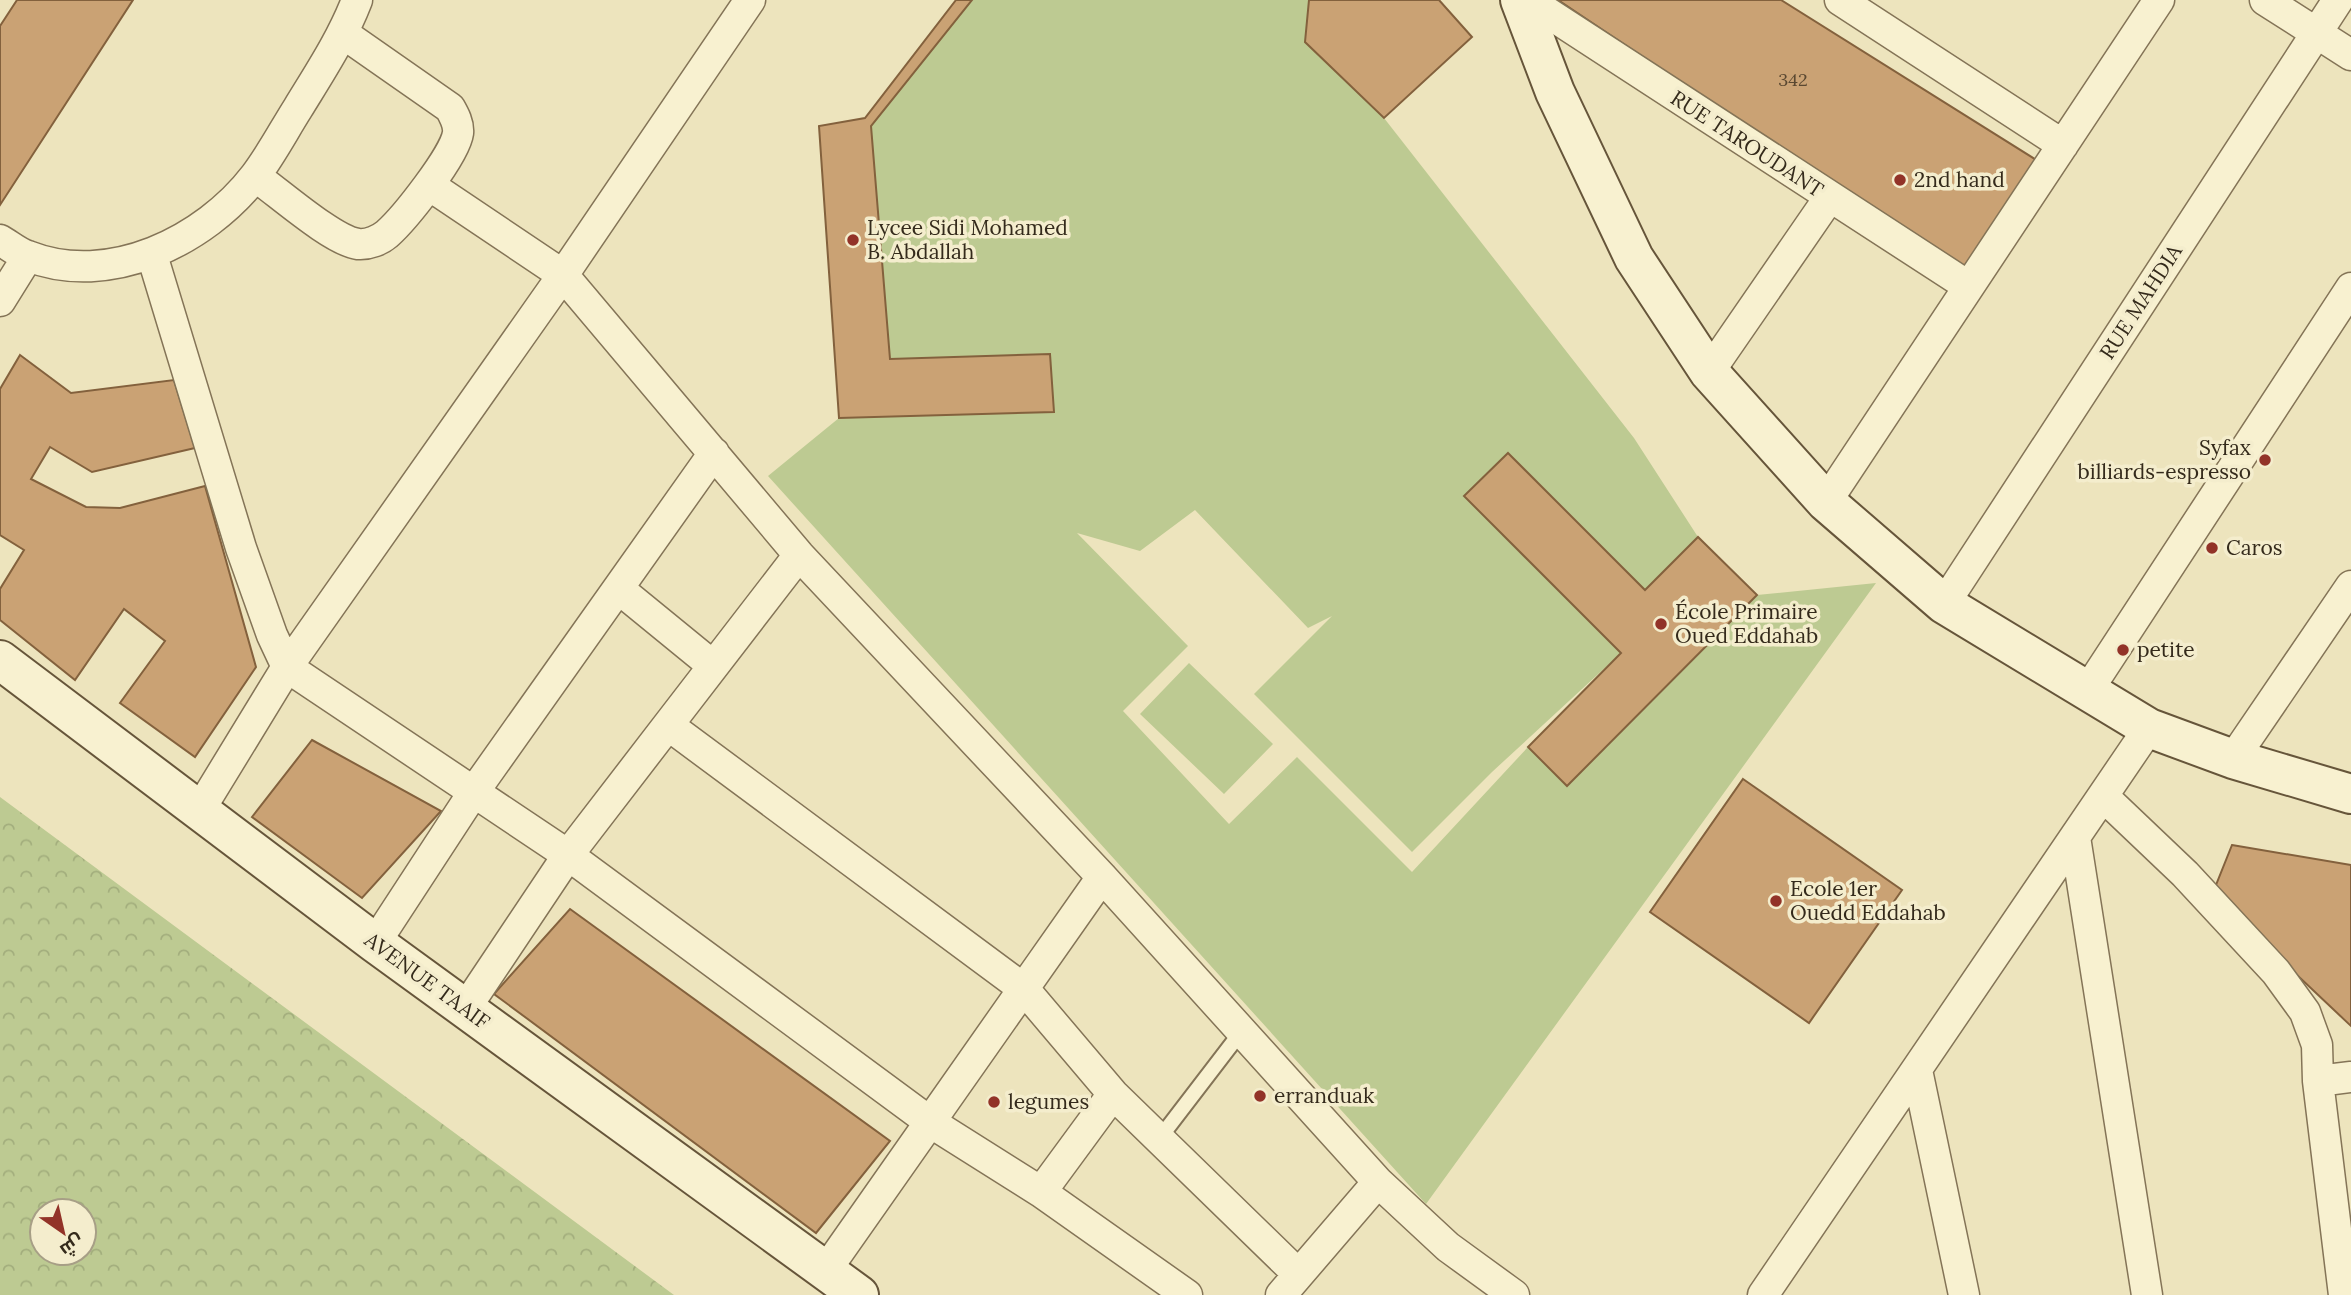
<svg xmlns="http://www.w3.org/2000/svg" width="2351" height="1295" viewBox="0 0 2351 1295" font-family="Lora,Cairo,serif">
  <defs>
    <pattern id="forest-crowns" width="20" height="18" patternUnits="userSpaceOnUse" patternTransform="scale(1.75)"><rect width="20" height="18" fill="#bdca92"/><path d="M2 6a3 3 0 1 1 6 0M12 15a3 3 0 1 1 6 0" fill="none" stroke="#a3ae7d"/></pattern>
  </defs>
  <rect width="100%" height="100%" fill="#ede4bd"/>
  <path fill="#bdca92" d="M972,0H1309L1306,42L1384,118L1634,438L1698,537L1645,590L1508,453L1465,496L1621,653L1492,772L1412,852L1254,694L1332,616L1308,628L1195,510L1140,551L1077,533L1188,646L1123,711L1229,824L1297,757L1412,872L1528,747L1567,786L1757,595L1876,583L1426,1204L768,476L839,418L1054,411L1050,354L890,359L871,126Z
    M1189,663L1273,744L1224,794L1140,714Z"/>
  <path fill="url(#forest-crowns)" fill-rule="evenodd" d="M0,797L674,1295H0ZM84,1211V1253H42V1211Z"/>
  <path fill="#caa274" stroke="#83613d" stroke-width="2" d="M17,0H133L0,205V26Z
    M956,0H972L871,126L890,359L1050,354L1054,412L839,418L819,126L865,118Z
    M1439,0L1472,37L1384,118L1305,42L1309,0Z
    M1558,0H1781L2038,161L1965,273Z
    M20,355L71,393L174,380L195,448L92,472L50,447L31,479L86,507L120,508L205,486L256,667L195,757L120,703L165,641L124,609L75,680L0,620V589L24,550L0,535V389Z
    M1508,453L1645,590L1698,537L1757,595L1567,786L1528,747L1621,653L1464,496Z
    M312,740L441,811L362,898L252,817Z
    M1743,779L1902,890L1809,1023L1650,912Z
    M2232,845L2351,865V1026L2212,895Z
    M570,909L890,1141L816,1233L494,994Z"/>
  <g fill="none" stroke-linecap="round" stroke-linejoin="round">
    <g stroke="#847457" stroke-width="18">
      <path id="lane" d="M1159,1139L1241,1032"/>
    </g>
    <g stroke="#847457" stroke-width="33">
      <path id="street" d="M1528,0L1968,286
        M1840,0L2063,145
        M2265,0L2351,55
        M255,176C278,192 333,241 358,244C368,245 380,240 387,234C405,218 455,155 458,133C459,124 454,115 450,108L344,34
        M429,185L563,275L799,555L1102,877L1378,1182L1448,1247L1514,1295
        M0,240C9,245 18,253 28,256C109,288 205,241 255,176C271,155 284,130 298,108C320,72 342,39 357,0
        M152,255L241,548L272,635L287,667L568,855L930,1122L1041,1192L1187,1295
        M0,301L28,256
        M1709,372L1829,198
        M1826,502L2159,0
        M619,589L712,665
        M1944,604L2338,0
        M2088,690L2351,288
        M668,725L799,555
        M2233,759L2351,586
        M2103,796L2185,874L2276,972L2305,1012L2317,1045L2318,1081
        M199,811L287,667L563,275L750,0
        M2075,837L2147,1295
        M375,943L473,793L714,453
        M465,1009L568,855L668,725L1024,989L1113,1094L1297,1273
        M1917,1070L1964,1295
        M1041,1192L1113,1094
        M826,1270L1102,877
        M1281,1295L1378,1182
        M1763,1295L2149,728
        M2344,1295L2318,1081L2351,1077"/>
    </g>
    <g stroke="#66553a" stroke-width="42">
      <path id="secondary" d="M1520,0L1555,92L1634,258L1709,372L1826,502L1944,604L2149,728L2233,759L2351,794
        M0,660L375,943L859,1295"/>
    </g>
    <use href="#lane" stroke="#f8f1d0" stroke-width="14"/>
    <use href="#street" stroke="#f8f1d0" stroke-width="30"/>
    <use href="#secondary" stroke="#f8f1d0" stroke-width="38"/>
  </g>
  <g fill="#923328" stroke="#f4edcd" stroke-width="2.5">
    <circle cx="1900" cy="180" r="7"/>
    <circle cx="853" cy="240" r="7"/>
    <circle cx="2265" cy="460" r="7"/>
    <circle cx="2212" cy="548" r="7"/>
    <circle cx="1661" cy="624" r="7"/>
    <circle cx="2123" cy="650" r="7"/>
    <circle cx="1776" cy="901" r="7"/>
    <circle cx="1260" cy="1096" r="7"/>
    <circle cx="994" cy="1102" r="7"/>
  </g>
  <g text-anchor="middle" stroke-width="7" stroke-linejoin="round" paint-order="stroke">
    <g font-size="18" fill="#5a4831">
      <text x="1793" y="86">342</text>
    </g>
    <g font-size="21" fill="#342a1b" stroke="#f4edcd">
      <text transform="translate(1747 144) rotate(33)" y="7">RUE TAROUDANT</text>
      <text transform="translate(2141 302) rotate(-57)" y="7">RUE MAHDIA</text>
      <text transform="translate(427 981) rotate(36)" y="7">AVENUE TAAIF</text>
    </g>
    <g font-size="21" fill="#342a1b" stroke="#f4edcd" text-anchor="start">
      <text x="1914" y="187">2nd hand</text>
      <text x="867" y="235">Lycee Sidi Mohamed<tspan x="867" dy="24">B. Abdallah</tspan></text>
      <text x="2251" y="455" text-anchor="end">Syfax<tspan x="2251" dy="24">billiards-espresso</tspan></text>
      <text x="2226" y="555">Caros</text>
      <text x="1675" y="619">École Primaire<tspan x="1675" dy="24">Oued Eddahab</tspan></text>
      <text x="2137" y="657">petite</text>
      <text x="1790" y="896">Ecole 1er<tspan x="1790" dy="24">Ouedd Eddahab</tspan></text>
      <text x="1274" y="1103">erranduak</text>
      <text x="1008" y="1109">legumes</text>
    </g>
  </g>
  <g transform="translate(63 1232) rotate(146)"><circle r="33" fill="#f4edcd" stroke="#a79f86" stroke-width="2"/>
  <path d="M0-5L12 26L0 18L-12 26Z" fill="#923328"/>
  <text y="-10" font-size="19" font-weight="bold" text-anchor="middle" fill="#342a1b">ش</text>
  </g>
</svg>
